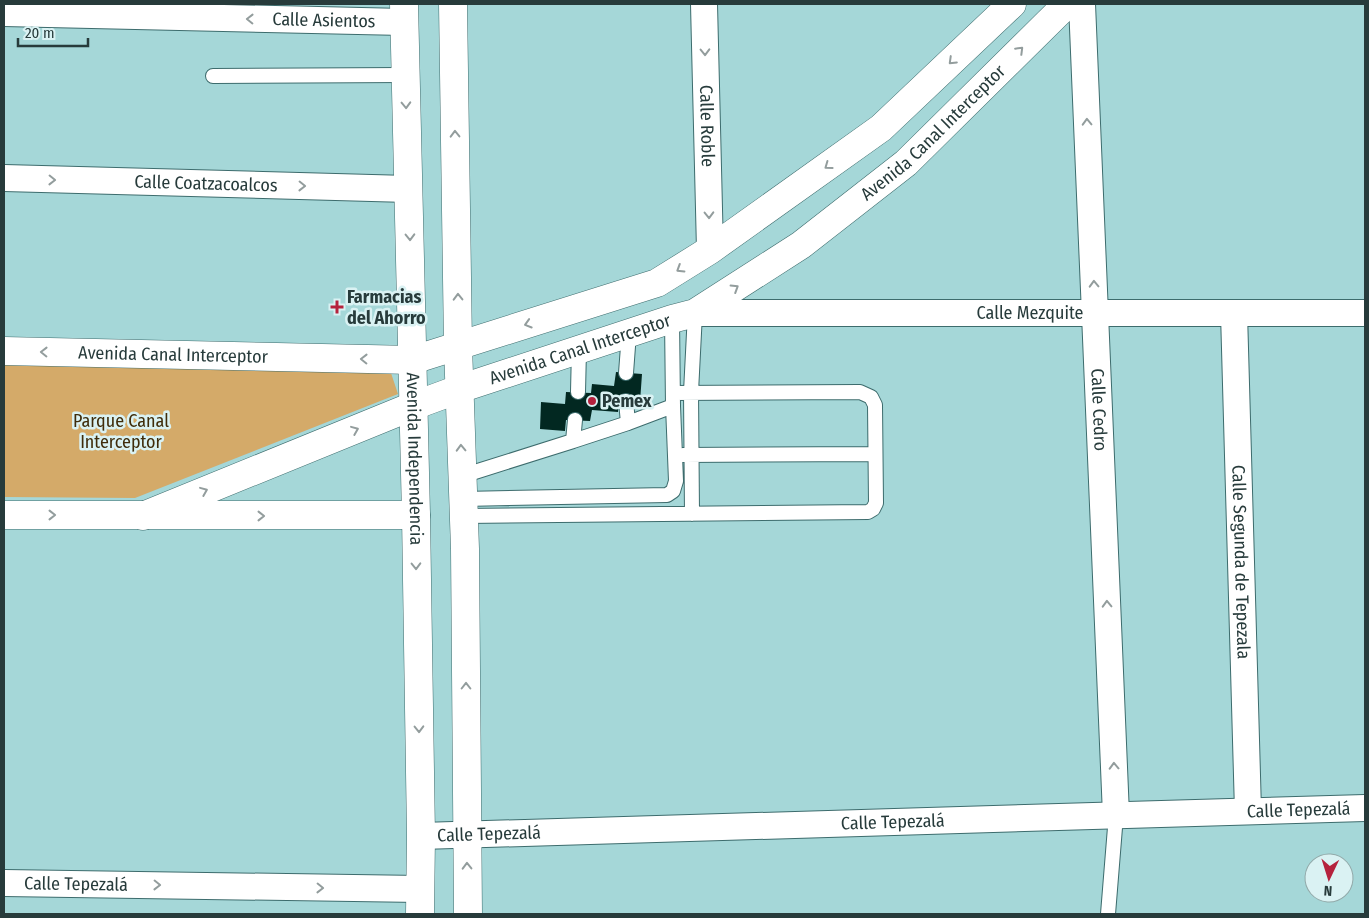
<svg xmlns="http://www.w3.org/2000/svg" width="1369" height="918" viewBox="0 0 1369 918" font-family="'Fira Sans Condensed',sans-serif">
  <rect width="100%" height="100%" fill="#a5d7d8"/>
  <path fill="#d4aa69" d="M4,362L389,367L398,394L135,498L4,497Z"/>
  <path fill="#022821" d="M616,372L642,374L640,402L619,400L618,412L592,410L590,421L566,420L565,431L540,429L541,402L565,404L566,392L591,393L592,384L614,386Z"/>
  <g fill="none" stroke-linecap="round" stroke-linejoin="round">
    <g stroke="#3d6c6d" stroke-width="16">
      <path id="service" d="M213,76L405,75
        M626,373L629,333
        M578,392L579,349
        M575,420L573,441L628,423L626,401
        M628,423L673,406
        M683,455L875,454
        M462,476L573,441
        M463,499L667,495L673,491L676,481L673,406L672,319
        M692,514L691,392L695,313
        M464,516L868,512L873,509L876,503L875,405L871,397L860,392L673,393
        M1108,914L1116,815"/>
    </g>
    <g stroke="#3d6c6d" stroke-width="28">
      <g id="minor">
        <path id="s1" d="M704,4L710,250"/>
        <path id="s2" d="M1082,4L1116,815"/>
        <path id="s3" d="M4,13L404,22"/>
        <path id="s4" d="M4,178L408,189"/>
        <path id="s5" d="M695,313H1365"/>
        <path id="s6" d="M1234,313L1248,811"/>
        <path id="s7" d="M421,836L1365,808"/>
        <path id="s8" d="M4,883L420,889"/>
      </g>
    </g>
    <g stroke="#3d6c6d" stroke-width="29">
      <g id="secondary">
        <path id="s9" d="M404,4L416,515L421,836L420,914"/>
        <path d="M453,4L458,346L465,549L468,914"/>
        <path id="s10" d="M4,351L413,360L657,283L710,250L881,128L1012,4"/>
        <path d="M4,515H416"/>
        <path id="s11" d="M143,516L413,406L459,389L672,319L695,313L801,245L906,163L1067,4"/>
      </g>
    </g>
    <use href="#service" stroke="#fff" stroke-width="14"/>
    <use href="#minor" stroke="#fff" stroke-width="26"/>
    <use href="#secondary" stroke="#fff" stroke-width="28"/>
  </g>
  <defs><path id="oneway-chevron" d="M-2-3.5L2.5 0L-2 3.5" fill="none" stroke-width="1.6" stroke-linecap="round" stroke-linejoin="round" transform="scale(1.25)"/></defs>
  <g stroke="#939d9d">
    <use href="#oneway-chevron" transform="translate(250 19) rotate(-179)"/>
    <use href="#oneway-chevron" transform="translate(1020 50) rotate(-45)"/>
    <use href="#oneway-chevron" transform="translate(705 52) rotate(89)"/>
    <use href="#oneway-chevron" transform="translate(952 61) rotate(136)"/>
    <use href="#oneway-chevron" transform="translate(406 105) rotate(88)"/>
    <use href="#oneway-chevron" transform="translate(1087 122) rotate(-92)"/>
    <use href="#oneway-chevron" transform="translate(455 134) rotate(-91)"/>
    <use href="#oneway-chevron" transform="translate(828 166) rotate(144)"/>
    <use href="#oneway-chevron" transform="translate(52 180) rotate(1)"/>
    <use href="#oneway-chevron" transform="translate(302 186) rotate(1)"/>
    <use href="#oneway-chevron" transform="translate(709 215) rotate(89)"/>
    <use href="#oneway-chevron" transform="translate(410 237) rotate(89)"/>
    <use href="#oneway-chevron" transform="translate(680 269) rotate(148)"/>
    <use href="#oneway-chevron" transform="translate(1094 284) rotate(-92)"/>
    <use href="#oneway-chevron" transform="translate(735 288) rotate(-32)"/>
    <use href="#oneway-chevron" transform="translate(458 297) rotate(-91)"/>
    <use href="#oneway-chevron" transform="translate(528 324) rotate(163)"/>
    <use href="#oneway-chevron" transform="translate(44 352) rotate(-179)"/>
    <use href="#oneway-chevron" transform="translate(364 359) rotate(-179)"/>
    <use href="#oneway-chevron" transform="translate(355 430) rotate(-22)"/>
    <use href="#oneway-chevron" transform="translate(461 448) rotate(-92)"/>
    <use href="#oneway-chevron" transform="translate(204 491) rotate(-22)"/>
    <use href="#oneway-chevron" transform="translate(52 515)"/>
    <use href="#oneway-chevron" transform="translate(261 516)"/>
    <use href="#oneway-chevron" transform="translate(416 566) rotate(89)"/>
    <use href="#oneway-chevron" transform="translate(1107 604) rotate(-92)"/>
    <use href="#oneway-chevron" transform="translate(466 686) rotate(-90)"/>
    <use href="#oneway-chevron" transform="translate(419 729) rotate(89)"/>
    <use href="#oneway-chevron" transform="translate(1114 766) rotate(-92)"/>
    <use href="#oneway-chevron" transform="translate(467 866) rotate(-91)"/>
    <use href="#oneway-chevron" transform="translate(157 885) rotate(1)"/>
    <use href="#oneway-chevron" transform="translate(320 888) rotate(1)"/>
  </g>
  <g fill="#b5223d" stroke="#daf2f3" stroke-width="2">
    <path d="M334.5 299.5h5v5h5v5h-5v5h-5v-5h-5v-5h5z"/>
    <circle cx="592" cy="401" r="5"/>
  </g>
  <g text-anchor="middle" stroke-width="5" stroke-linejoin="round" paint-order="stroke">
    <g font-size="18" fill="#273b3b" stroke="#daf2f3">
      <text dy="6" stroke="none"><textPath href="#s3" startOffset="320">Calle Asientos</textPath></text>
      <text dy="6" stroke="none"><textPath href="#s1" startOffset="122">Calle Roble</textPath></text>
      <text dy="6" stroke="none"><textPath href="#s11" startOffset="888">Avenida Canal Interceptor</textPath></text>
      <text dy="6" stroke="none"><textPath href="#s4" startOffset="202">Calle Coatzacoalcos</textPath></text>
      <text dy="6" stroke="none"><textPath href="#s5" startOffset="335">Calle Mezquite</textPath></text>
      <text dy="6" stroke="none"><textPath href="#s11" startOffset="468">Avenida Canal Interceptor</textPath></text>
      <text dy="6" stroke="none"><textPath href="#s10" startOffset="169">Avenida Canal Interceptor</textPath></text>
      <text dy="6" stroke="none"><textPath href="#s2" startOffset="406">Calle Cedro</textPath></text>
      <text dy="6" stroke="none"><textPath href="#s9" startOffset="455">Avenida Independencia</textPath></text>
      <text dy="6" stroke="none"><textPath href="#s6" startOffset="249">Calle Segunda de Tepezala</textPath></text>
      <text dy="6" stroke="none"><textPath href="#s7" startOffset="878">Calle Tepezalá</textPath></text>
      <text dy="6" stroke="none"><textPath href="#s7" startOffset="472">Calle Tepezalá</textPath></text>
      <text dy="6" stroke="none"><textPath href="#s7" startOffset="68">Calle Tepezalá</textPath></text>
      <text dy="6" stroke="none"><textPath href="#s8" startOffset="72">Calle Tepezalá</textPath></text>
    </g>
    <g font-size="18" font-weight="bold" fill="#273b3b" stroke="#daf2f3" text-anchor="start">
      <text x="347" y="303">Farmacias<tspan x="347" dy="21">del Ahorro</tspan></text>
      <text x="602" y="407">Pemex</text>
    </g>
    <g font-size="18" fill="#3f2c0a" stroke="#daf2f3">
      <text x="121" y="427">Parque Canal<tspan x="121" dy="21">Interceptor</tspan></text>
    </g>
  </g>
  <rect width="1369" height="918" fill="none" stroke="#273b3b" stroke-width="10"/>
  <g transform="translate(1329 878) rotate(184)"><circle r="24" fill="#daf2f3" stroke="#92a9a9"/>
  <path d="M0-4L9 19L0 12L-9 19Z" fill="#b5223d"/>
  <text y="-8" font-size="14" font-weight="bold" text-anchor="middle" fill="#273b3b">N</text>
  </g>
  <path d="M18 38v8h70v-8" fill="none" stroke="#273b3b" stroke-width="2.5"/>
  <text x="25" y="38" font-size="15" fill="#273b3b" stroke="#daf2f3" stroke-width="4" paint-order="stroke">20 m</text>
</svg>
